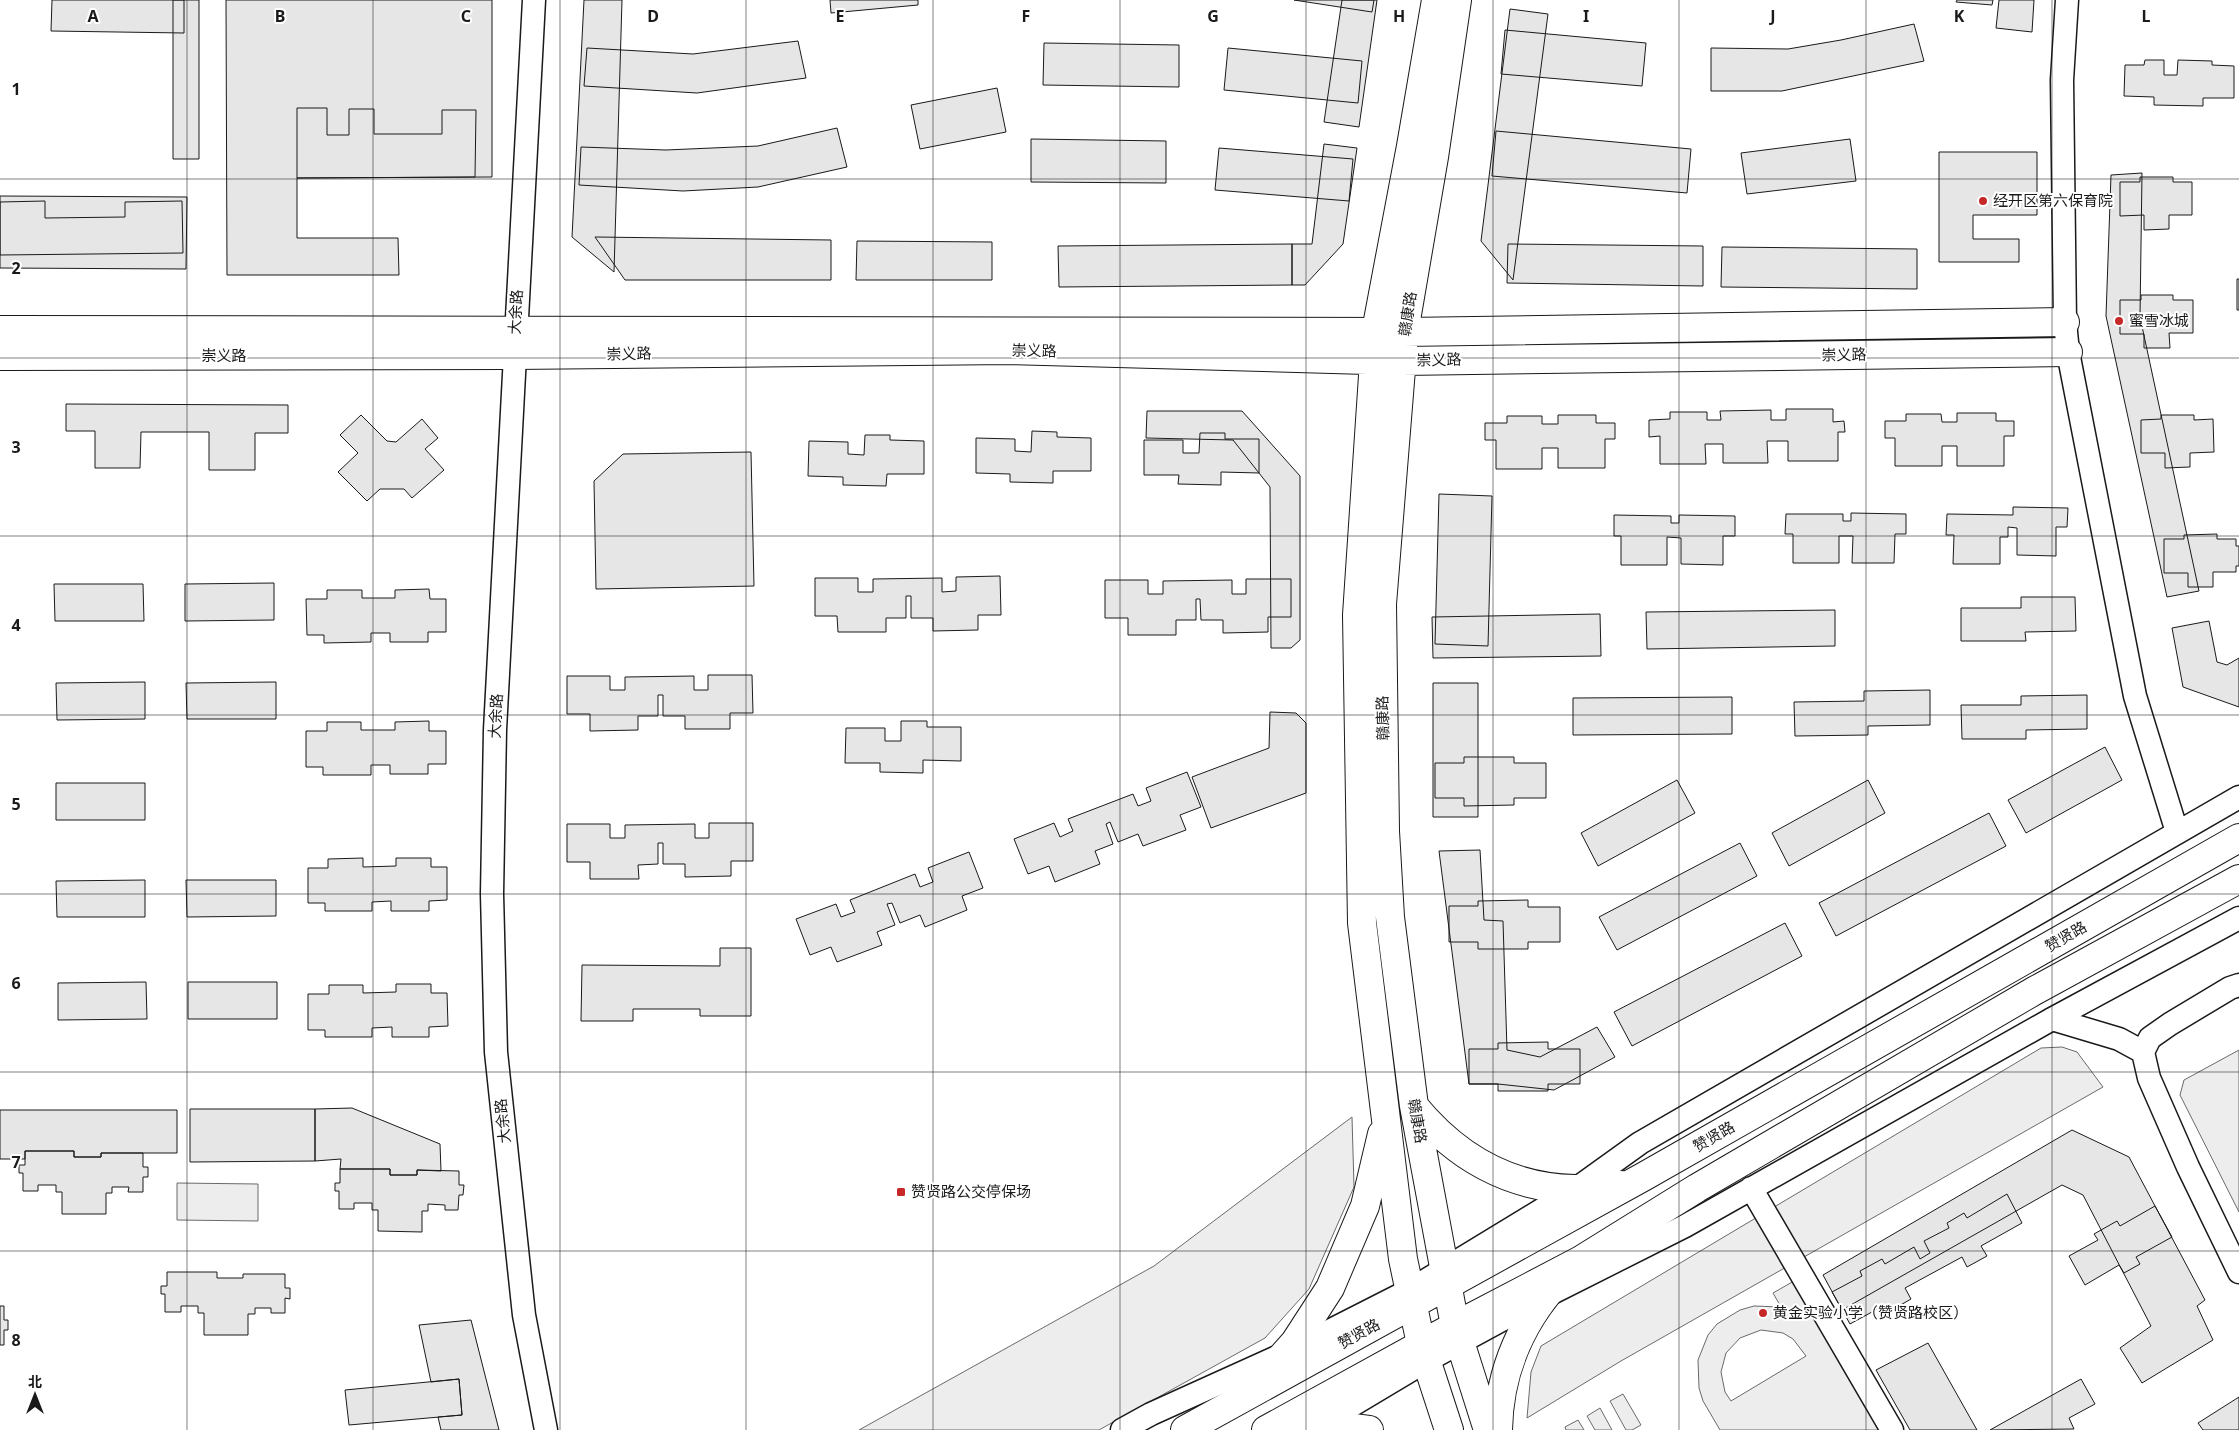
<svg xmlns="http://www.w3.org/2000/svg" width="2239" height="1430" viewBox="0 0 2239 1430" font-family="'Noto Sans','Noto Sans SC',sans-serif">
  <rect width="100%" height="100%" fill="#fff"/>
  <path fill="#ededed" stroke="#6a6a6a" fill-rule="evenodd" d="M2062,1047L2077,1052L2103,1087L1621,1361L1527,1418L1531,1372L1541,1346L2041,1048Z
    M2239,1050V1212L2180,1095L2184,1080Z
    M1352,1117L1354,1187L1309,1289L1265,1338L1099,1430H859L1154,1266Z
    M177,1183L258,1184V1221L177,1220Z
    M1794,1281L1879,1430H1720L1703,1401L1699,1388L1698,1360L1708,1335L1717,1324L1740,1310L1754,1306L1781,1307L1773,1293ZM1761,1330L1783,1333L1793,1339L1806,1356L1731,1401L1725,1392L1721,1372L1726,1353L1740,1338Z
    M1623,1394L1641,1425L1632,1430H1626L1610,1401Z
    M1600,1408L1612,1430H1595L1587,1416Z
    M1578,1420L1584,1430H1566L1565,1427Z"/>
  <path fill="#e6e6e6" stroke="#1a1a1a" d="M52,0H184V33L51,31Z
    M173,0H199V159H173Z
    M226,0H492V177L297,178V238H398L399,275H227Z
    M584,0H622L614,272L572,237Z
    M830,0H918V5L831,13Z
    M1294,0H1374L1372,12Z
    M1342,0H1377L1359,127L1324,122Z
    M1957,0H1993L1992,5L1956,2Z
    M1999,0H2034L2032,32L1996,28Z
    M1510,9L1548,14L1513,280L1481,241Z
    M1914,24L1924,61L1782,91H1711V48L1788,49L1841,40Z
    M1505,30L1646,43L1642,86L1501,74Z
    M798,41L806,78L697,93L584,86L587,48L693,54Z
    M1044,43L1179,45V87L1043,85Z
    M1228,48L1362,61L1358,103L1224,90Z
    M2145,60H2164V75H2177L2178,60L2212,61V65L2234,66V98H2203V106L2154,105V97L2124,96L2125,65H2144Z
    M997,88L1006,132L920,149L911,105Z
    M297,108H327V135H349V109H374V134H442V110H476L475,177L297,178Z
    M837,128L847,167L758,187L683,191L579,185L581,147L666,150L758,146Z
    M1496,131L1691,149L1687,193L1492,176Z
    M1031,139L1166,141V183L1031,182Z
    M1850,139L1856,181L1747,194L1741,153Z
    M1324,144L1357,148L1343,244L1305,285H1292V244H1312Z
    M1219,148L1353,159L1349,201L1215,190Z
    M1939,152H2037V215H1973V239H2019V262H1939Z
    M2142,173L2140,317L2199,591L2167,597L2106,316L2111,175Z
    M2140,177H2173V182H2192V215H2169V229L2144,230V215L2120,216V182H2140Z
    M0,196L187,197L186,269L0,268Z
    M45,201V218L125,217V202L182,201L183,253L0,255V202Z
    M595,237L831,240V280H625Z
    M857,241L992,242V280H856Z
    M1292,244V285L1059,287L1058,246Z
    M1508,244L1703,246V286L1507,283Z
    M1722,247L1917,249V289L1721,287Z
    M2237,279H2239V310H2237Z
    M2141,295H2173V300H2193V333H2169L2170,348H2144V334H2120V300H2141Z
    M66,404L288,405V433H255V470H209V432H141L140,468H95V431H66Z
    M1786,409H1833V422L1844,421L1845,432H1838V461H1788V441H1767L1768,463H1723V444H1705L1706,464H1660V436L1649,437V420L1670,419V412H1707V420H1721L1720,411L1771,410V420H1786Z
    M1147,411H1242L1300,476V640L1291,648H1271L1270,487L1233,440L1146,438Z
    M1957,413H1996V421H2014V436H2004V466H1957V446H1942V466H1895V438H1885V421H1906V414H1941L1942,422H1957Z
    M361,415L387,441L396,442L422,419L438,438L425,449L444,470L412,498L404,489H380L367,501L338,472L358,453L340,435Z
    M1558,415H1596V423H1615V439H1605V468H1558V448H1542V469H1496V440H1485V423H1507V416H1542V424H1558Z
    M2161,415H2194V420L2213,419L2214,452L2190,453V467L2165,468V453H2141V420L2161,419Z
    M1032,431L1057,432V437L1091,438V471H1053V483L1010,482V474L976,473V438L1015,439V451L1031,452Z
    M1200,433H1225V439H1259V473L1221,472V485L1178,484L1179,475H1144V440H1183V453H1199Z
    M865,435H890V440L924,441V474H887L886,486L843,485V477L808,476L809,441L848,442V454L864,455Z
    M751,452L754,586L596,589L594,481L623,454Z
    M1439,494L1492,496L1488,646L1435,644Z
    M2013,507L2068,508L2067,527H2056V556L2017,555V528L2008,527V537H2000V564H1953L1954,535H1946L1947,514L2013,515Z
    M1851,513L1906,514V534H1895L1894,563H1852L1853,536H1839V563H1793V534H1785L1786,514H1843V521H1851Z
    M1614,515L1671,516V523H1679V515L1735,516V536H1723V565L1681,564V538L1667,537V565H1621V536H1614Z
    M2217,534V539H2236V546H2239V566H2236V572H2213V587H2188V573H2164V539H2184V535Z
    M1000,576L1001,615H978V630L933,631V618H911V596H906V618H886V632H838L837,616H815V578H858V592H873V579L942,578V592L956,591V577Z
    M1246,579H1291V617H1268V632L1223,633V620H1201L1200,599H1196V620H1176V635H1128V618H1105V580H1148V594H1163V581L1232,580V594H1246Z
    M274,583V620L185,621V584Z
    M54,584H143L144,621H55Z
    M429,589L430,599H446V632H428V642H390V633H371V642L324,643V635H307L306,599H327V590H362V598H395V590Z
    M2021,597H2075L2076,631L2025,632L2026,641H1961V608H2021Z
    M1835,610V646L1647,649L1646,612Z
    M1600,614L1601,656L1433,658L1432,617Z
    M2209,621L2217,662L2227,665L2239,658V707L2183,687L2172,628Z
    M708,675H752L753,713H730V729H685V716H663V695H658V716H638V730L590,731V714H567V676H610V690H625V677L694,676V690H708Z
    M145,682V719L57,720L56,683Z
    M276,682V719H187L186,683Z
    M1433,683H1478V817H1433Z
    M1930,690V725L1868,726V735L1795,736L1794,702L1864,701V691Z
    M2087,695V729L2026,730V739H1962L1961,705H2021V696Z
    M1732,697V734L1573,735V698Z
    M1270,712L1296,713L1306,723V793L1211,828L1192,777L1269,748Z
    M429,721V731H446V764H428V774H390V765H371V775H323V767H306V731H327V722H361V730H395V722Z
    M901,721H927V727H961V761L923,760V773L880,772V763H845L846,728H885V741H901Z
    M2105,747L2122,780L2026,833L2008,800Z
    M1464,757H1514V763H1546V798H1514V805L1464,806V798H1435V763H1464Z
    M1187,772L1201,807L1180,815L1186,830L1143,846L1138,834L1118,842L1110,822L1106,824L1113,844L1095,851L1100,864L1055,882L1049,866L1028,874L1014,839L1054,823L1060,837L1073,831L1068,819L1133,794L1138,806L1151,801L1146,788Z
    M1677,780L1695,813L1598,866L1581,833Z
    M1868,780L1885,813L1789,866L1772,833Z
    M56,783H145V820H56Z
    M1989,813L2006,846L1836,936L1819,903Z
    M709,823H753V861H731V876L685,877V864H663V843H658V864L638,865L639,879H590V862H567V824H610V838H625V825L695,824V838H709Z
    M1740,843L1757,876L1617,950L1599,917Z
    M1480,850L1484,920L1503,921L1507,1050L1540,1057L1597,1027L1615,1057L1554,1090L1498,1084H1469L1439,851Z
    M969,852L983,888L962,896L967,910L925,927L920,915L900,923L892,903L887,904L895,925L877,932L882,945L837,962L831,947L810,955L796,919L836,904L841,917L855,912L850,900L915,874L920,887L933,882L928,868Z
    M363,858V867L396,866V858H431V867H447V900L429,901V911H391V901L372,902V911H325V903H308V868H328V859Z
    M145,880V917H57L56,881Z
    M186,880H276V916L187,917Z
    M1528,900V907H1560V942H1528V949H1478V942H1449V906H1478V901Z
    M1785,923L1802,956L1632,1046L1614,1012Z
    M720,948H751V1016H700V1009H633V1021H581L582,965L720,966Z
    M146,982L147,1019L58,1020V983Z
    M188,982H277V1019H188Z
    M396,984H431V993H447L448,1026L429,1027V1037H392V1027L372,1028V1037H325V1030H308V994H329V985H363V993L396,992Z
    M1548,1042V1049H1580V1084H1548V1091H1498V1084H1469V1049H1498V1043Z
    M352,1108L440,1144L441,1171L417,1170V1175H390V1169H340L341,1159L315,1161V1109Z
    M190,1109H315V1161L190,1162Z
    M0,1110H177V1153H101V1157H74V1151H25V1159H0Z
    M2072,1130L2129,1157L2205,1300L2197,1306L2213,1340L2142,1383L2120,1348L2151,1326L2083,1195L2062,1185L1842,1310L1823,1275Z
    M25,1151H74V1157H101V1153H143V1167H148V1177H143V1192H128L129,1187H112V1193H106V1214H62V1192H56V1185H38V1191H23V1173H19V1165H25Z
    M340,1169H390V1175H417V1170L459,1171V1185H464L463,1195H459L458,1210H445V1205L428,1204V1211H422V1232L378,1231V1210H372V1203H354V1209H339V1191H335V1183H340Z
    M2007,1194L2022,1223L1981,1246L1987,1256L1967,1267L1962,1257L1905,1288L1911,1299L1885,1314L1881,1307L1850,1324L1832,1292L1862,1276L1860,1271L1882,1259L1885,1264L1914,1247L1920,1259L1930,1253L1924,1241L1949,1228L1947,1223L1964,1213L1967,1218Z
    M2155,1206L2172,1237L2136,1257L2140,1264L2124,1273L2119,1265L2085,1285L2069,1256L2098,1240L2094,1234L2117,1221L2120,1226Z
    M167,1272H217V1278H243V1274H285V1288H290V1299L285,1298V1313H271V1308H255V1314H248V1335H204V1313H198V1306H181V1312H165V1294H161V1286H167Z
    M0,1306H4V1320H8V1330H4V1345H0Z
    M471,1320L499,1430H441L438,1417L462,1415L459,1379L431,1382L419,1325Z
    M1928,1343L1977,1430H1910L1876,1370Z
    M459,1379L462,1415L349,1425L345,1390Z
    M2081,1379L2095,1404L2069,1418L2074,1429L1990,1430Z
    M2239,1397V1430H2203L2198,1423Z"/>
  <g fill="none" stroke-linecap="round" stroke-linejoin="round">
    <g stroke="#1a1a1a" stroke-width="25">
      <path id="minor" d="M534,0L495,730L492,894L496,1052L524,1315L546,1430
        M2067,0L2062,80L2065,322L2068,352L2135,696L2177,832
        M2052,1019L2119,1039L2143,1052L2149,1078L2188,1167L2239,1272
        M2143,1052L2150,1038L2170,1024L2230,988L2239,985
        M1751,1188L1892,1430
        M1314,1428L1426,1361L1544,1297L1685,1226L2052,1019L2239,918
        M1122,1430L1151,1414L1286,1353L1410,1290L1576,1189L1640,1143L2239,797"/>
    </g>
    <g stroke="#1a1a1a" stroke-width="30">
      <path id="major" d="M1436,0L1411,146L1376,331L1357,615L1362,923L1403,1259L1421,1344L1449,1430
        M1457,0L1434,157L1404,332L1382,604L1385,831L1390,917L1414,1106L1455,1326L1488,1430
        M0,330L1404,332L2065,322
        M0,356L514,355L1010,350L1402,361L2068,352
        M1414,1106C1455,1156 1509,1188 1575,1189C1591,1189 1606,1186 1621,1185
        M1262,1379L1295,1342L1330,1288L1365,1206L1382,1134
        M1185,1430L1643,1177L2239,838
        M1266,1430L1455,1326L1581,1260L1697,1188L2034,991L2239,879
        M1279,1430L1321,1424L1369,1430
        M1498,1430C1499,1370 1523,1317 1564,1275"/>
    </g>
    <use href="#minor" stroke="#fff" stroke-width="22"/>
    <use href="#major" stroke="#fff" stroke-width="28"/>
  </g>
  <path fill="none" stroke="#1a1a1a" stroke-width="1" stroke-opacity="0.55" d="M187,0V1430M373,0V1430M560,0V1430M746,0V1430M933,0V1430M1120,0V1430M1306,0V1430M1493,0V1430M1679,0V1430M1866,0V1430M2052,0V1430M0,179H2239M0,358H2239M0,536H2239M0,715H2239M0,894H2239M0,1072H2239M0,1251H2239"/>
  <g fill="#c62828" stroke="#fff" stroke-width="2">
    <circle cx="1983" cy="201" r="5"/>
    <circle cx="2119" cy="321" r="5"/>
    <rect x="896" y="1187" width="10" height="10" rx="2.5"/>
    <circle cx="1763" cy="1313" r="5"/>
  </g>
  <g text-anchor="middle" stroke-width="4" stroke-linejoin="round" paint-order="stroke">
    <g font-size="15" fill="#1a1a1a" stroke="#fff" text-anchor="start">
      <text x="1993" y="206">经开区第六保育院</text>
      <text x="2129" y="326">蜜雪冰城</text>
      <text x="911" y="1197">赞贤路公交停保场</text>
      <text x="1773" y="1318">黄金实验小学（赞贤路校区）</text>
    </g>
    <g font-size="15" fill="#1a1a1a" stroke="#fff">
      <text transform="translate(516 312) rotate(-87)" y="5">大余路</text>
      <text transform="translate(1408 314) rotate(-81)" y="5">赣康路</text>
      <text transform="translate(1034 351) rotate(1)" y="5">崇义路</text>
      <text transform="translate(629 354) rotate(-1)" y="5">崇义路</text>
      <text transform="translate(1844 355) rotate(-1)" y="5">崇义路</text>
      <text x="224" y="361">崇义路</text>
      <text transform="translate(1439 360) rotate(-1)" y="5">崇义路</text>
      <text transform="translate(496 716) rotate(-87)" y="5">大余路</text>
      <text transform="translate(1383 718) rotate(-91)" y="5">赣康路</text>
      <text transform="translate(2066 937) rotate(-30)" y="5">赞贤路</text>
      <text transform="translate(503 1121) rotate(-96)" y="5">大余路</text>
      <text transform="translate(1417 1121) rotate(80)" y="5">赣康路</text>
      <text transform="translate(1714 1137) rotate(-30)" y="5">赞贤路</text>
      <text transform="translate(1359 1334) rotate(-29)" y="5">赞贤路</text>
    </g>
  </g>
  <g font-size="16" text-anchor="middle" font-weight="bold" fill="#1a1a1a" stroke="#fff" stroke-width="4" stroke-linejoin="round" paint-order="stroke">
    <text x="93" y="22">A</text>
    <text x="280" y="22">B</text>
    <text x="466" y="22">C</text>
    <text x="653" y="22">D</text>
    <text x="840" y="22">E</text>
    <text x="1026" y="22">F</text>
    <text x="1213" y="22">G</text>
    <text x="1399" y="22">H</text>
    <text x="1586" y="22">I</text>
    <text x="1773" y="22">J</text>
    <text x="1959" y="22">K</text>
    <text x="2146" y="22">L</text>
    <text x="16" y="95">1</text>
    <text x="16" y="274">2</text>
    <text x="16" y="453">3</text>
    <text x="16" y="631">4</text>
    <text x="16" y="810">5</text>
    <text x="16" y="989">6</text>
    <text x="16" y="1168">7</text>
    <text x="16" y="1346">8</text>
  </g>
  <g transform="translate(35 1395)" stroke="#ffffff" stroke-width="4" paint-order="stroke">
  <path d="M0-4L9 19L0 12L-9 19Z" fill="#1a1a1a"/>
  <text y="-8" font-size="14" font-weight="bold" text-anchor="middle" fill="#1a1a1a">北</text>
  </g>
</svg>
